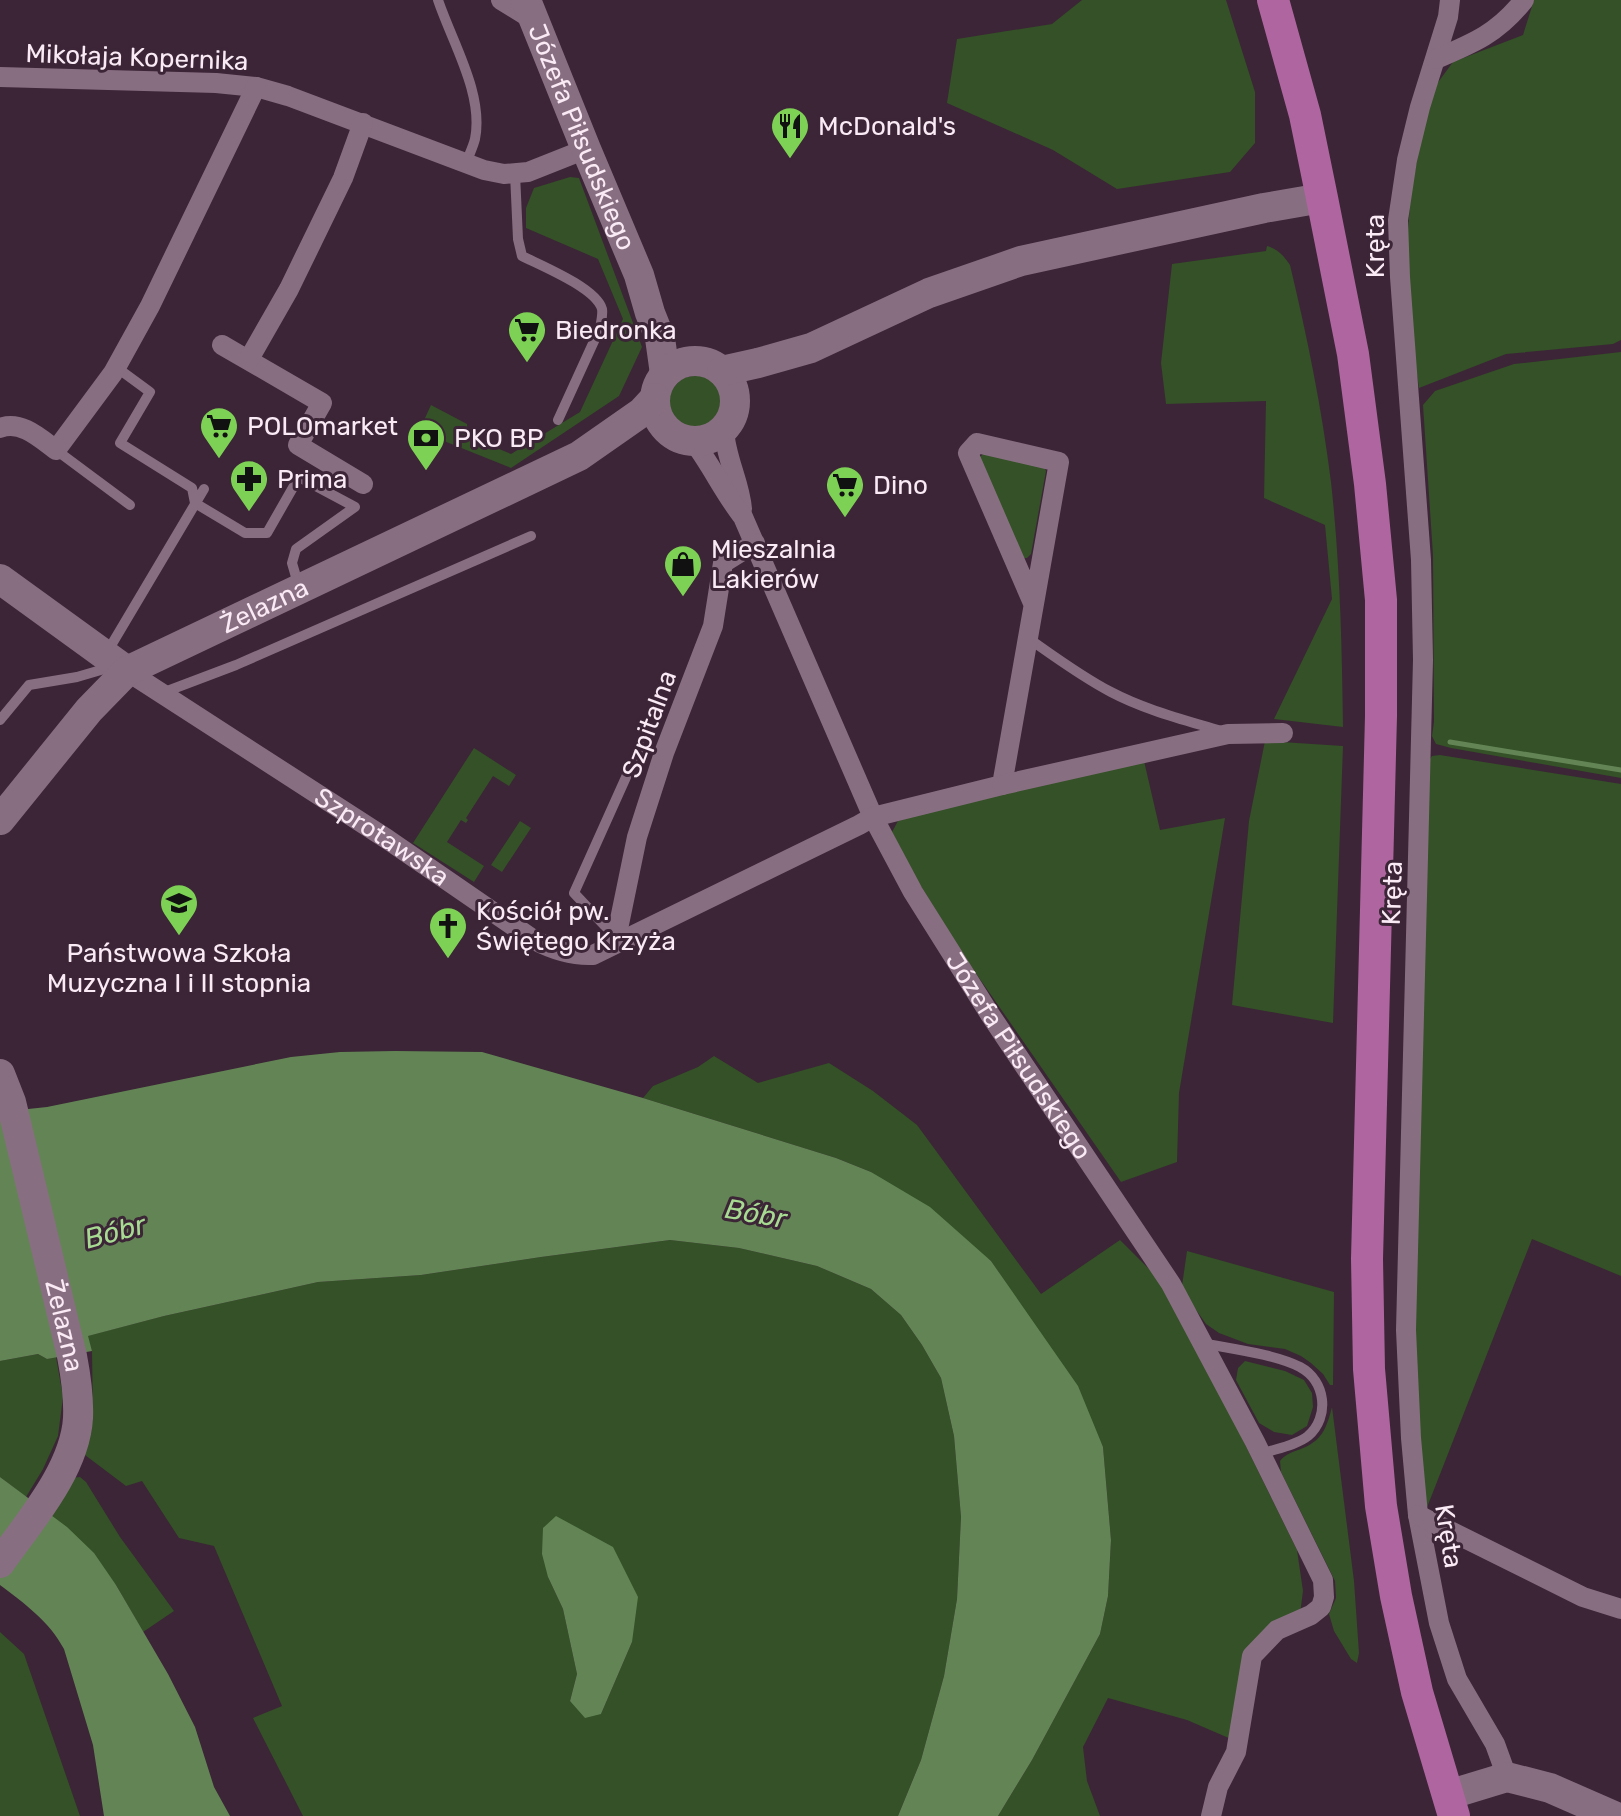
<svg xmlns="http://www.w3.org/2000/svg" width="1621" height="1816" viewBox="0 0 1621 1816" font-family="Rubik,sans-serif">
  <rect width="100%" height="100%" fill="#3b2536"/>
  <path fill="#345127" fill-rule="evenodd" d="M1082,0H1226L1255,92V143L1230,172L1117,189L1053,150L947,103L957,39L1052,24Z
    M1534,0H1621V340L1613,344L1506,354L1419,388L1413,347L1407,244L1411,191L1424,125L1436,85L1453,62L1523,35Z
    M570,177L579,178L642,347L619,396L511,468L419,431L431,405L467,424L468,436L511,454L580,412L623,319L598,259L526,228V208L534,188Z
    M1267,246C1278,249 1283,255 1290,265C1307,336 1322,409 1331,482C1340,563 1342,645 1343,727L1274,719L1332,599L1325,525L1264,498L1266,401L1166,404L1161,363L1172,264L1266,251Z
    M1621,352V778L1451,748L1436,744L1432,736L1434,722L1433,555L1423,405L1435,391L1514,364Z
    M701,375C723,385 723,394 720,416L705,427L689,430C675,423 661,411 669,395C672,389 677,383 682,379C687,376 695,376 701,375Z
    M985,452L1044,467L1046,471L1031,554L1027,558H1021L979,458Z
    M1265,741L1343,746L1333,1023L1232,1005L1249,821Z
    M474,748L516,775L509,786L493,776L466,818L468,820L466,823L461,820L447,842L484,866L474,882L413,843Z
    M1440,755L1621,784V1276L1532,1239L1426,1510L1414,1357L1427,763L1432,756Z
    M1144,761L1160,830L1225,818L1179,1093L1177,1162L1121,1182L966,959L914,875L892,832L898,821L941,808Z
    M520,821L531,828L502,872L491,865Z
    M714,1056L758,1083L829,1063L873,1091L917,1125L1041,1294L1120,1240L1158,1278L1211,1375L1297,1550L1303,1591L1300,1614L1251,1644L1231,1739L1187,1720L1108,1698L1083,1747L1087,1781L1100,1816H998L1032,1760L1100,1634L1108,1596L1111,1540L1103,1447L1028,1316L991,1261L871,1172L836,1158L643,1098L653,1086L698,1067Z
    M670,1240L739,1248L817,1266L871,1289L901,1315L922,1345L941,1378L954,1436L961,1517L957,1599L944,1676L921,1760L898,1816H303L253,1718L282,1706L214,1546L179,1538L142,1481L126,1486L85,1455L93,1419L92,1351L87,1336L164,1316L318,1282L421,1275L541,1257ZM548,1577L632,1642L601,1714L570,1701L577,1674L563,1609Z
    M1187,1251L1334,1292L1333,1385H1330L1323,1374L1311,1363L1301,1356L1285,1349L1248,1344L1219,1333L1206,1324L1187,1297L1182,1286Z
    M38,1354L47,1359L56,1357L63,1397L58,1436L43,1469L26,1497L0,1477V1361Z
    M1245,1361L1285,1371L1304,1380L1312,1393L1313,1407L1307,1426L1292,1435L1274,1432L1259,1423L1236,1380L1238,1368Z
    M1332,1407L1354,1581L1359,1653L1357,1663L1351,1659L1334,1631L1329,1614L1336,1598L1335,1581L1281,1472L1280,1461C1286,1453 1294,1452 1303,1448C1323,1440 1327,1426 1332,1407Z
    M80,1477L86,1482L120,1537L174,1611L143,1632L116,1585L52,1516L71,1478Z
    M0,1632L24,1654L80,1816H0Z"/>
  <path fill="#638555" d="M395,1051L482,1052L643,1098L836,1158L871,1172L930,1207L991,1261L1078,1386L1103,1447L1111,1540L1108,1596L1100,1634L1032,1760L998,1816H898L921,1760L944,1676L957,1599L961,1517L954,1436L941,1378L922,1345L901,1315L871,1289L817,1266L739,1248L670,1240L541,1257L421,1275L318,1282L164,1316L88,1336L92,1351L47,1359L38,1354L0,1361V1112L47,1107L291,1057L340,1052Z
    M0,1477L67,1527L94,1553L116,1585L168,1674L195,1727L214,1787L230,1816H104L93,1745L64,1649C49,1621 25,1604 0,1585Z
    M556,1516L613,1547L638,1597L632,1642L601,1714L585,1718L570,1701L577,1674L563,1609L548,1577L542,1554L543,1528Z"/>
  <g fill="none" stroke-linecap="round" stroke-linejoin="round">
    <path stroke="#638555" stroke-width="5" d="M1450,742L1621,770"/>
    <path stroke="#886e81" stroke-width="10" d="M438,0C452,42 484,94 475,139C473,147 469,155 466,163
      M515,174L518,239L522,256C542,266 596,288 602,309C603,315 601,322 600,328L558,420
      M116,367L150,392L120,443L192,488L195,503L245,533H267L299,477L355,507L296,549L292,563L299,587
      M56,450L130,505
      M1028,638C1055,657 1082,677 1111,692C1145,710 1185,720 1221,731
      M106,654L204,489
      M162,693L236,665L531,536
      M0,720L29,685L77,677L111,667
      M618,929L606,927L574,893L640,746
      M1202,1343C1232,1349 1274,1354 1300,1367C1326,1381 1330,1417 1308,1436C1297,1445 1275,1449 1261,1454"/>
    <g stroke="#886e81" stroke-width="20">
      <path d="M501,0L535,21"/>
      <path d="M1450,0L1448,17L1420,107L1407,160L1398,220L1400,277L1421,560L1423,660L1406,1330L1411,1438L1418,1515L1439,1623L1457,1679L1495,1744L1507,1777"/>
      <path d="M1436,59C1474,43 1498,33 1524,0"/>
      <path d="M0,77L216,83L256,87L288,96L484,170L504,174L528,172L586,149"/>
      <path d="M222,345L322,403L298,445L363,484"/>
      <path d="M249,359L289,289L343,178L363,123"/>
      <path d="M0,428C21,420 40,438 56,450L113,373L150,306L256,87"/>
      <path d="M724,429C725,457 740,482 742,509"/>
      <path id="s1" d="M693,441C712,466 724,493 743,517L873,817L913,892L991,1016L1171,1284L1255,1442L1323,1580L1324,1597L1321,1607L1311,1615L1277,1630L1252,1656L1236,1752L1218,1787L1211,1816"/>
      <path id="s2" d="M127,671L387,839L534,940C553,950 571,956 593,955L859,825L873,817L1002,785L1059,462L977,443L968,453L1033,603"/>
      <path d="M1002,785L1228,734L1283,733"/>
      <path d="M622,940L618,929L637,837L664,753L713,626L723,563L755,543"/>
      <path d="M1418,1515L1583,1597L1621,1609"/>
    </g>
    <g stroke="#886e81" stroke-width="30">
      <path id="s3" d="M526,0L586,149L639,275L650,313L660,338L665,374"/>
      <circle cx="695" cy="401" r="40"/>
      <path d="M722,371L758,363L811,348L929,293L1021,261L1264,208L1322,198"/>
      <path d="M0,579L127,671"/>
      <path id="s4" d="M0,820L89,710L127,671L579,456L642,412L655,398"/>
      <path id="s5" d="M0,1074L11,1102L72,1356C76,1377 79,1397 78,1418C75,1470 29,1522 0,1563"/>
      <path d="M1448,1795L1507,1777L1550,1788L1614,1816"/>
    </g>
    <path stroke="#af659f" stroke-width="32" d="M1273,0L1305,115L1322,198L1353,354L1370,484L1381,600V716L1367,1259L1369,1369L1381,1506L1396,1596L1417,1692L1454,1816"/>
  </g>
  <defs>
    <g id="restaurant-pin" transform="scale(2)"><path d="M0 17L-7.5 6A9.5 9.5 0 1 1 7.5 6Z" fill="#7dd154" stroke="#3b2536"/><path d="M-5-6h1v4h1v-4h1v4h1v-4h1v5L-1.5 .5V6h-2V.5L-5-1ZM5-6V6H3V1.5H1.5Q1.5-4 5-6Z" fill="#111"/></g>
    <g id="supermarket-pin" transform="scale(2)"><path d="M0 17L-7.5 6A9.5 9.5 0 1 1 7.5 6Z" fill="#7dd154" stroke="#3b2536"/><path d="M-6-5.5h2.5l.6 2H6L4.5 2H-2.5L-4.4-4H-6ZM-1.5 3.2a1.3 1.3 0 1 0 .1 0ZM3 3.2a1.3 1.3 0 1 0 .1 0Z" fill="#111"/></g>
    <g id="bank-pin" transform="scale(2)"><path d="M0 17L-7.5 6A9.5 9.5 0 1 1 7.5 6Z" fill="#7dd154" stroke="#3b2536"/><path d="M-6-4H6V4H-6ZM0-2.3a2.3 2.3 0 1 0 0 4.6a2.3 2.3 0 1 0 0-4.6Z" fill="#111"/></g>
    <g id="pharmacy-pin" transform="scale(2)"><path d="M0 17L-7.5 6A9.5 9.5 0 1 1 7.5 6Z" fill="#7dd154" stroke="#3b2536"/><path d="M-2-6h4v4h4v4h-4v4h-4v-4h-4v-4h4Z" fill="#111"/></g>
    <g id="shop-pin" transform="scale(2)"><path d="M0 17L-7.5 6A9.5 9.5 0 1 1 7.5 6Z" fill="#7dd154" stroke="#3b2536"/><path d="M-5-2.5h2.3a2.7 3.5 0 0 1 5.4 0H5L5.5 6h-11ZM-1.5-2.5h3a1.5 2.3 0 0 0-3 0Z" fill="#111"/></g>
    <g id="school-pin" transform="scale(2)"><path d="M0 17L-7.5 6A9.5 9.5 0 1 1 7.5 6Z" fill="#7dd154" stroke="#3b2536"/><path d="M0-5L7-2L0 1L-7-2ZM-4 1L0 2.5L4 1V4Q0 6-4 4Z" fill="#111"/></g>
    <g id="church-pin" transform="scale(2)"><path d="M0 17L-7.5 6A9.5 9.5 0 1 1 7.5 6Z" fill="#7dd154" stroke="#3b2536"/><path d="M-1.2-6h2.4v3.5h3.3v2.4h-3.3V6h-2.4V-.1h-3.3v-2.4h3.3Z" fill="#111"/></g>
  </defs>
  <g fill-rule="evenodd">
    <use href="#restaurant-pin" x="790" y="126"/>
    <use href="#supermarket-pin" x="527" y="330"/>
    <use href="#supermarket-pin" x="219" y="426"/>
    <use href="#bank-pin" x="426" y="438"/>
    <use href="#pharmacy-pin" x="249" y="479"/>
    <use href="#supermarket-pin" x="845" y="485"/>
    <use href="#shop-pin" x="683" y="564"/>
    <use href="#school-pin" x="179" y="903"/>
    <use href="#church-pin" x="448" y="926"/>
  </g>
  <g text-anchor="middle" stroke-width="6" stroke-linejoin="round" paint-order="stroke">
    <g font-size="26" fill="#f9eaf5" stroke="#3b2536">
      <text transform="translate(137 57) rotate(2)" y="9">Mikołaja Kopernika</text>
      <text dy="9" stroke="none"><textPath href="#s3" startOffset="148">Józefa Piłsudskiego</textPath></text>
      <text transform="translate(1375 246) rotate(-90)" y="9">Kręta</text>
      <text dy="9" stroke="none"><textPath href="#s4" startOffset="348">Żelazna</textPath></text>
      <text transform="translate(649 724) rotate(-70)" y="9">Szpitalna</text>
      <text dy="9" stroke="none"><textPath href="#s2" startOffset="304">Szprotawska</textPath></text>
      <text transform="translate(1392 893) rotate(-88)" y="9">Kręta</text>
      <text dy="9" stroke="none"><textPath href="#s1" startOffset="698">Józefa Piłsudskiego</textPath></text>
      <text dy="9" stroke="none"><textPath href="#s5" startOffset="260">Żelazna</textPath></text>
      <text transform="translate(1449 1536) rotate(81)" y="9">Kręta</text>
    </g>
    <g font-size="26" fill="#f9eaf5" stroke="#3b2536" text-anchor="start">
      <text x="818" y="135">McDonald's</text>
      <text x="555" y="339">Biedronka</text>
      <text x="247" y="435">POLOmarket</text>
      <text x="454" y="447">PKO BP</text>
      <text x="277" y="488">Prima</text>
      <text x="873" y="494">Dino</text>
      <text x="711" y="558">Mieszalnia<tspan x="711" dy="30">Lakierów</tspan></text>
      <text x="476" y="920">Kościół pw.<tspan x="476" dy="30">Świętego Krzyża</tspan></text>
      <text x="179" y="962" text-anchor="middle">Państwowa Szkoła<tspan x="179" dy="30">Muzyczna I i II stopnia</tspan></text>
    </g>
    <g font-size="28" font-style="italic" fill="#a7db92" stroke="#3b2536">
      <text transform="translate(756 1213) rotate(10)" y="10">Bóbr</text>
      <text transform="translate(115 1231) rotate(-15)" y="10">Bóbr</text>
    </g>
  </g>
</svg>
